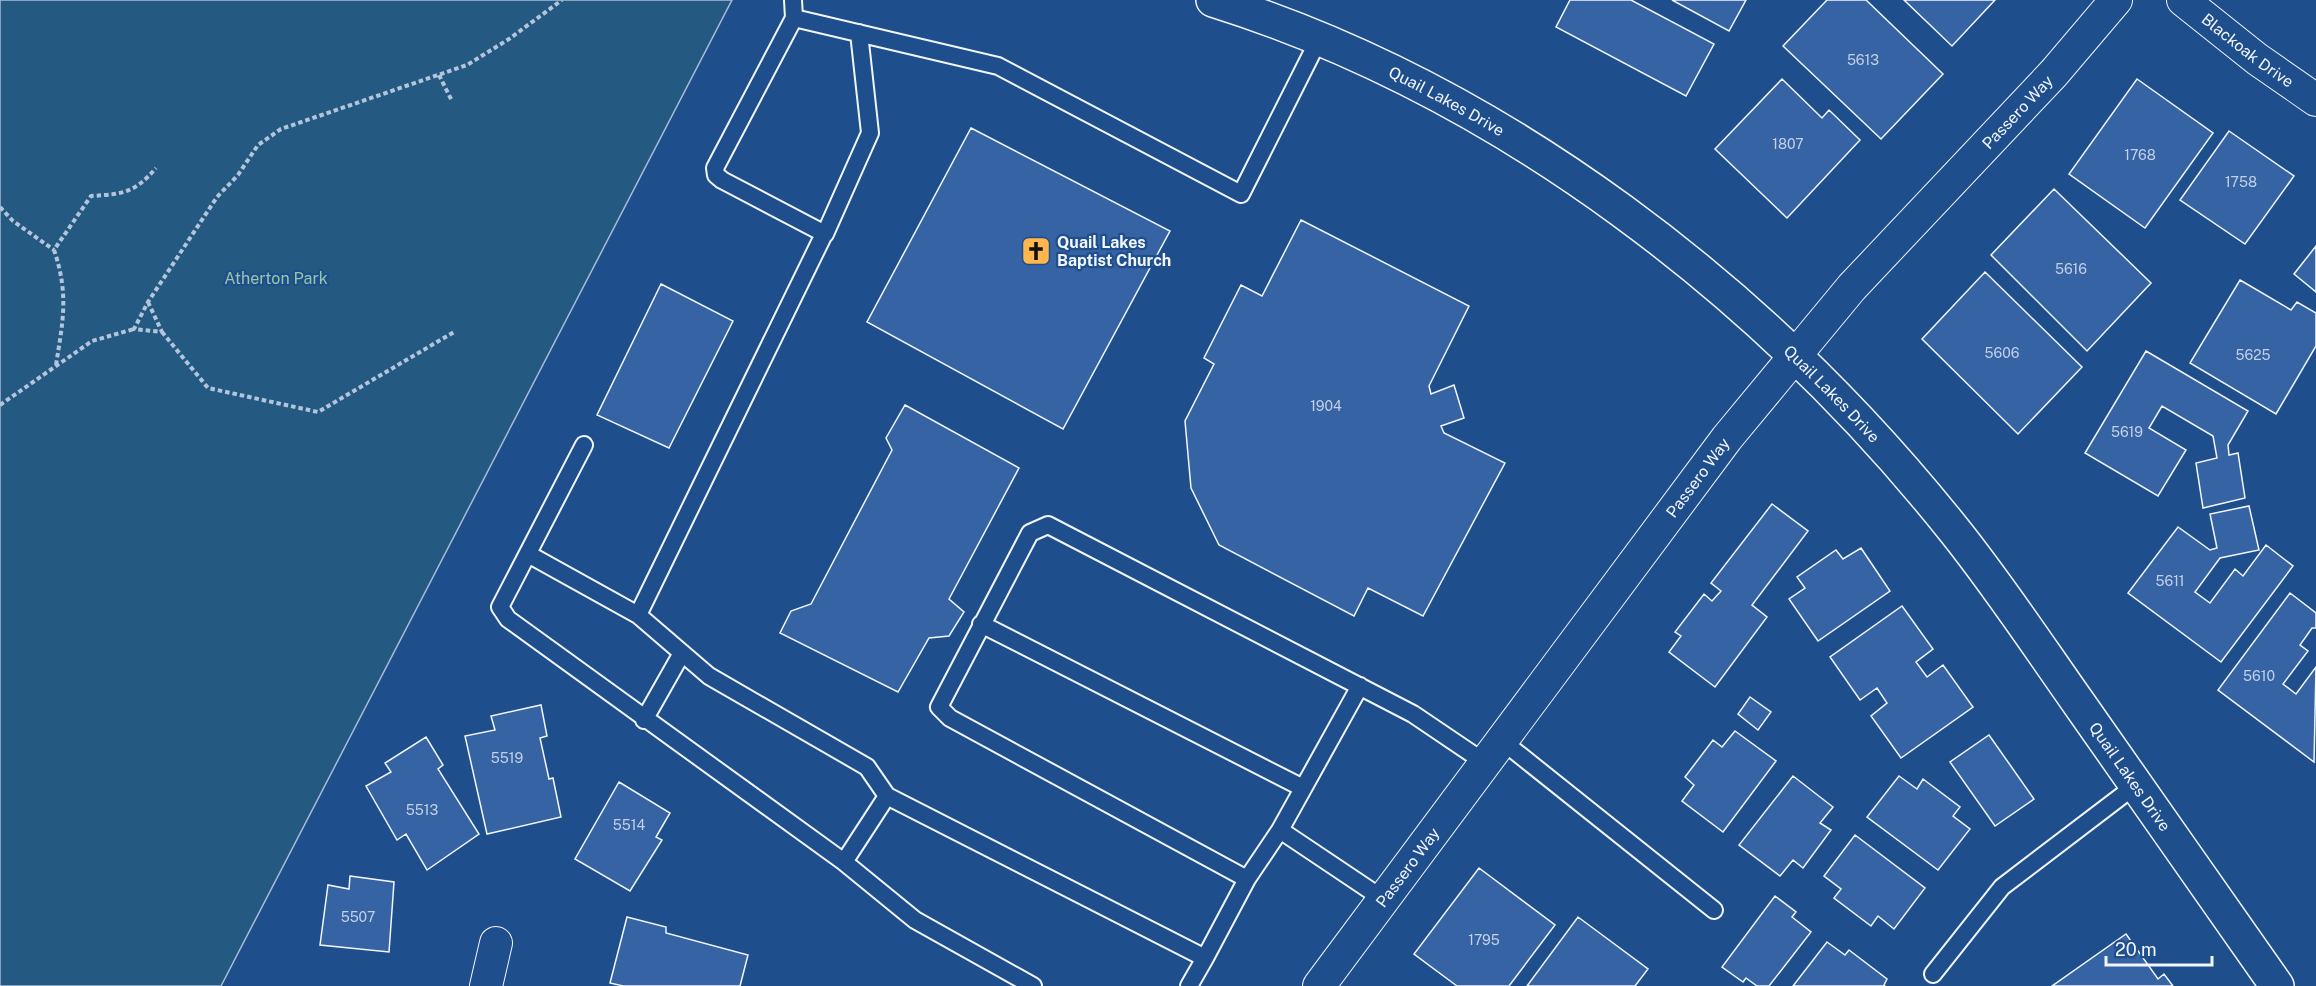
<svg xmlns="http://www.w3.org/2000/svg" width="2316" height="986" viewBox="0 0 2316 986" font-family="'Public Sans',sans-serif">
  <rect width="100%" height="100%" fill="#1f4e8c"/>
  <path fill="#245a82" stroke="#a8bbd7" stroke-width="1.5" d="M0,0H732L221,986H0Z"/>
  <path fill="#3563a3" stroke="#f2f6ff" stroke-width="1.5" d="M1570,0H1631L1714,44L1686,96L1556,27Z
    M1672,0H1746L1729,31Z
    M1827,0H1866L1943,74L1881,139L1783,46Z
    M1904,0H1995L1952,46Z
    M1782,79L1822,118L1829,110L1860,140L1787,218L1715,149Z
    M2137,79L2213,133L2145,228L2069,174Z
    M971,128L1170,231L1063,429L867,322Z
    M2229,131L2294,176L2245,244L2180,200Z
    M2054,189L2151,283L2087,351L1991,255Z
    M1301,220L1469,306L1429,386L1431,394L1454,385L1464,418L1441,426L1444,433L1505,463L1423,616L1368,588L1354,616L1219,545L1191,488L1185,421L1214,364L1204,358L1241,285L1262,296Z
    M2316,246V292L2294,274Z
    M1985,272L2082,367L2018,434L1922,339Z
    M2240,280L2291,310L2297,302L2316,313V346L2276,414L2190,363Z
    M661,284L733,321L669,448L597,415Z
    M2146,351L2248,411L2228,445L2229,455L2238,453L2245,498L2203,508L2196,463L2217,458L2213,436L2162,406L2149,428L2186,450L2158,496L2085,453Z
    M905,405L1019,468L949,599L964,612L949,636L929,638L898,692L780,633L791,611L811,604L892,450L886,438Z
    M1772,504L1808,531L1752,605L1767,617L1715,687L1669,652L1681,636L1675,632L1704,594L1712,601L1721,591L1711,583Z
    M2249,506L2259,550L2220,558L2195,592L2210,603L2235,569L2243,576L2266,545L2293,566L2221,662L2128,593L2178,527L2210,550L2217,548L2210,514Z
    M1861,548L1890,591L1818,641L1789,599L1805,588L1797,577L1836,550L1843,559Z
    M2290,593L2316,613V628H2312L2300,645L2308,651L2283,684L2296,694L2316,667L2314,762L2218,690Z
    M1902,606L1933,649L1916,662L1927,677L1943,665L1973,707L1901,758L1871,716L1887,703L1877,688L1860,700L1830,657Z
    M1750,697L1771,712L1758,730L1738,714Z
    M541,705L547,736L540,738L549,779L553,778L561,817L487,834L465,736L495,730L491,716Z
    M1735,731L1776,761L1723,832L1682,801L1694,785L1685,777L1713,740L1722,747Z
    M1989,735L2034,799L1995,826L1950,762Z
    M426,737L443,765L438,769L479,834L427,870L406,834L397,840L366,786L391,772L385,763Z
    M1793,776L1833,807L1820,823L1831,830L1803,868L1793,860L1780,876L1739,845Z
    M1899,776L1917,789L1923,779L1960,807L1953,816L1970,829L1938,870L1867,817Z
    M619,782L670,813L656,837L662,840L630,891L575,859Z
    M1855,835L1925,888L1894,929L1878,916L1871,926L1834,898L1841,889L1824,876Z
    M1479,868L1555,925L1509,986H1457L1414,954Z
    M350,876L394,882L389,952L320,945L328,885L349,889Z
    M1775,896L1796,912L1792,917L1811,932L1769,986H1757L1746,978L1743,982L1722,967Z
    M627,917L666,927V933L748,955L740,986H623L610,983Z
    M1578,917L1648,969L1635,986H1527Z
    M2126,934L2158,979L2164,974L2173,986H2052Z
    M1827,942L1845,955L1849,950L1887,979L1884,985L1885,986H1793Z"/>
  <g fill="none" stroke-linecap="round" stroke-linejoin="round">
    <g stroke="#f2f6ff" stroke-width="20">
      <path id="lane" d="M793,0L794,18L998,66L1241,194L1318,41
        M794,18L715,168L716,175L722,180L825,234L870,133L859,33
        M584,445L500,607L508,619L844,862L915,920L1033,986
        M528,554L638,615L824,234
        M638,615L709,676L867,767L887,796L1205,958L1247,879L1280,830L1360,686
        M981,624L1303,788
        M644,720L682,653
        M1501,740L1714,910
        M1280,830L1383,899
        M844,862L887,796
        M1247,879L950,718L939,707L1030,533L1048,525L1413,714L1484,762
        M1933,974L2002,887L2136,785
        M1189,986L1205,958"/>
    </g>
    <g stroke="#f2f6ff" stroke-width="34">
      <g id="street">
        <path id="s1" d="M2183,0L2257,59L2316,100"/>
        <path d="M486,986L496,943"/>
        <path id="s2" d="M1319,986L1727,438L1852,287L2054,73L2116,0"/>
      </g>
    </g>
    <g stroke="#f2f6ff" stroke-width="36">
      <g id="secondary">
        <path id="s3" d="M1213,0C1503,91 1766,294 1954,530C1999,586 2039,647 2080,705C2146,799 2211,892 2277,986"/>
      </g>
    </g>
    <path stroke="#b3c4dc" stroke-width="4" stroke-dasharray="4.5 3" stroke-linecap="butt" d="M439,75L452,101
      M0,207L13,221L54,250
      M148,302L162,332L134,329L148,302L217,197L238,175L258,145L281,129L467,65L509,39L562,0
      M162,332L208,388L318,412L454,332
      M56,365C63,321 69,294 54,250L91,196C124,194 134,193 156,168
      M0,405L92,341L134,329"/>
    <use href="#lane" stroke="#1f4e8c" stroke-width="16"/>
    <use href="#street" stroke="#1f4e8c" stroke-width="32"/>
    <use href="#secondary" stroke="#1f4e8c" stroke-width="33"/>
  </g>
  <defs>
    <g id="church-square" transform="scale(1.5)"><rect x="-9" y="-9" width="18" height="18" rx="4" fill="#ffb74d" stroke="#1f4e8c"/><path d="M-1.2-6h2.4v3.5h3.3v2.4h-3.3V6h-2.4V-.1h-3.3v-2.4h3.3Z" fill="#111"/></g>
  </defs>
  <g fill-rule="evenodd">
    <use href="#church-square" x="1036" y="251"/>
  </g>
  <g text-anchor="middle" stroke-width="4.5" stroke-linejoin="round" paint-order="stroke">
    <g font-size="14" fill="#c3d1e8">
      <text x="1863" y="65">5613</text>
      <text x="1788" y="149">1807</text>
      <text x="2140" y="160">1768</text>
      <text x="2241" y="187">1758</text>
      <text x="2071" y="274">5616</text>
      <text x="2002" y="358">5606</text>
      <text x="2253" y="360">5625</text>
      <text x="1326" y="411">1904</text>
      <text x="2127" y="437">5619</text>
      <text x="2170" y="586">5611</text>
      <text x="2259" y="681">5610</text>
      <text x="507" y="763">5519</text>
      <text x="422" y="815">5513</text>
      <text x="629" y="830">5514</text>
      <text x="358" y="922">5507</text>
      <text x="1484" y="945">1795</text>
    </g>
    <g font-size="16" fill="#f2f6ff" stroke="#1f4e8c">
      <text dy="6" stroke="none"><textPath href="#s1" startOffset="82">Blackoak Drive</textPath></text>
      <text dy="6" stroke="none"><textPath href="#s3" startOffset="255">Quail Lakes Drive</textPath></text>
      <text dy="6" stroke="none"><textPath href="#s2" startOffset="1120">Passero Way</textPath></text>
      <text dy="6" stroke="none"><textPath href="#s3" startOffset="741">Quail Lakes Drive</textPath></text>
      <text dy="6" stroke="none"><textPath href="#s2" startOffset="634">Passero Way</textPath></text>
      <text dy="6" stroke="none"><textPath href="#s3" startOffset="1227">Quail Lakes Drive</textPath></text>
      <text dy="6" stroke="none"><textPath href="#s2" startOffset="148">Passero Way</textPath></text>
    </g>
    <g font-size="16" font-weight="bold" fill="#f2f6ff" stroke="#1f4e8c" text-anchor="start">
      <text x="1057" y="248">Quail Lakes<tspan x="1057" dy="18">Baptist Church</tspan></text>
    </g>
    <g font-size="16" fill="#97c8a6" stroke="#1f4e8c">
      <text x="276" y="284">Atherton Park</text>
    </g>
  </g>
  <path d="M2106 956v9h106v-9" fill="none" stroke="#f2f6ff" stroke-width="3"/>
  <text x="2115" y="956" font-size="18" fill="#f2f6ff" stroke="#1f4e8c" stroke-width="4.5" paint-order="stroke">20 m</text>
</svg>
